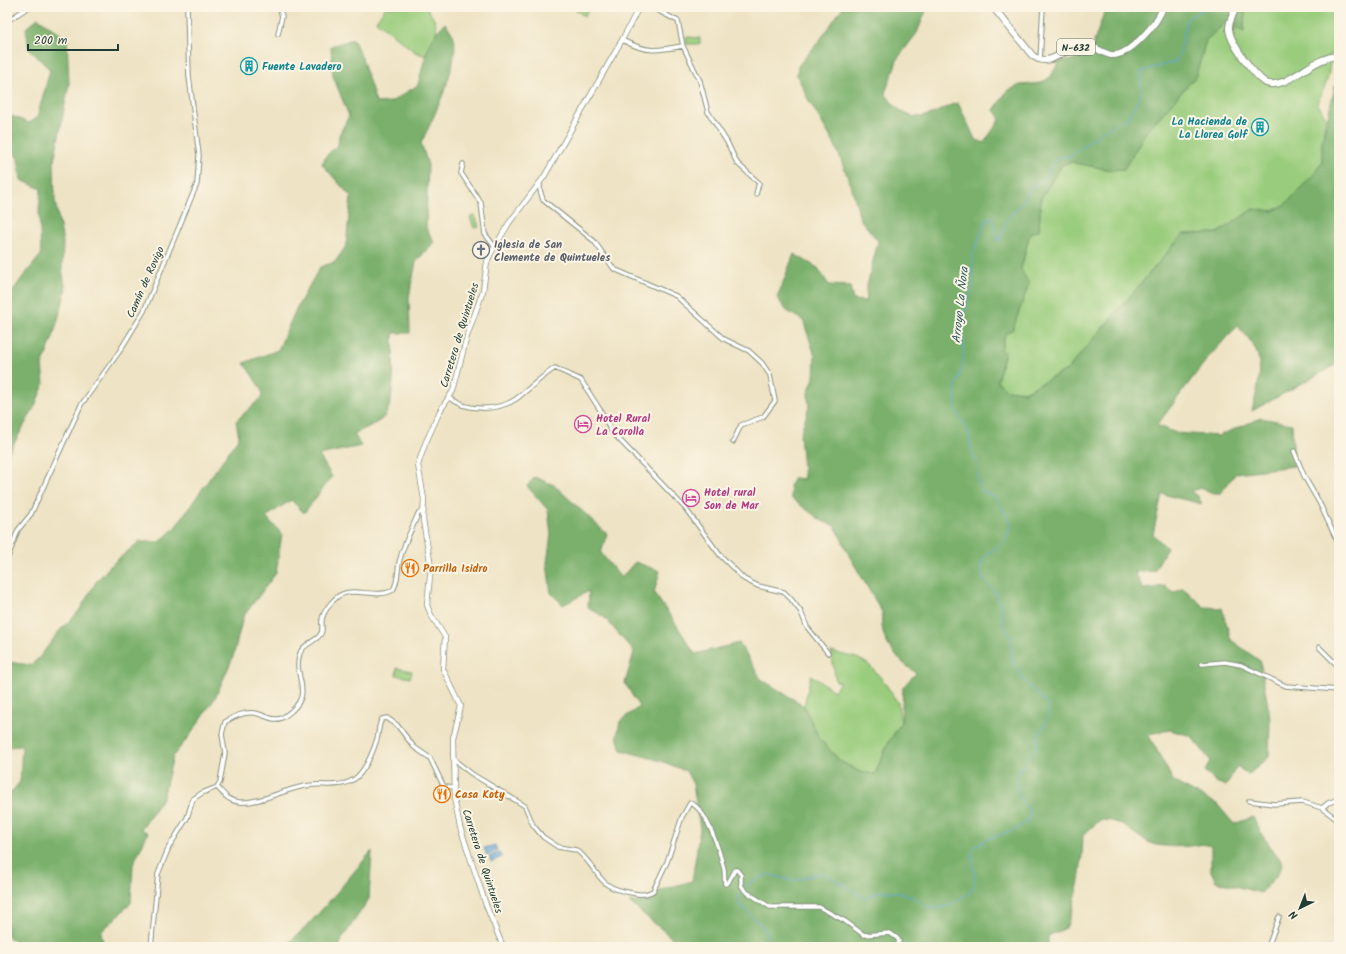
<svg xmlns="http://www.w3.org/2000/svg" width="1346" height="954" viewBox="0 0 1346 954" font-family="Kalam,sans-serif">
  <rect width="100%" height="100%" fill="#fcf5e5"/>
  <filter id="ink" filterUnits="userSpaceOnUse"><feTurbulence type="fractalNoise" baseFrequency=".025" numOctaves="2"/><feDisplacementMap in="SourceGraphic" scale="8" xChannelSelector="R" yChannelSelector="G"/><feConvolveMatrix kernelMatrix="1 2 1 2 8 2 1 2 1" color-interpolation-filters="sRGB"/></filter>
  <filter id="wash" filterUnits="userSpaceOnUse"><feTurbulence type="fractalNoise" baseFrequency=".012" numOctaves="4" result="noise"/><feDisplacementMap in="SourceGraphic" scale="16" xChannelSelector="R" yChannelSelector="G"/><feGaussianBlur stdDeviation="0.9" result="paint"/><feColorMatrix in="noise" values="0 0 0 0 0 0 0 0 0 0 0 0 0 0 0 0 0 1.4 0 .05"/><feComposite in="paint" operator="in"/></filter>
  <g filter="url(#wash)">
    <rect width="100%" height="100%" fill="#eee3c4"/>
    <path fill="#99cc7c" stroke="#5c8458" d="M386,7H426C444,32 436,30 425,56L415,52L376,21Z
      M572,7H591L584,16Z
      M1245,7H1339V55L1330,54C1331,73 1326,86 1317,103L1326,117L1322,142V162L1314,174L1287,203L1274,211L1253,209L1218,233L1183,234L1067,370L1024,392L1006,390L997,381L1005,353L1001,350L1005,333L1013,329L1021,269L1030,233L1039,230L1041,198L1062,165L1070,162L1111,170L1124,169L1146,132L1196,76L1206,40L1225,23L1244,31Z
      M686,37L700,38V44H686Z
      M475,215L479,227L474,228L470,217Z
      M831,652L857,658L868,664L883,680L898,703L901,723L888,743L875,774L860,772L840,761L819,738L804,706L811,675L834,691L840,682L836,681Z
      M397,668L412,671L410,678L396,675Z"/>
    <path fill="#7ab06c" stroke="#4c7650" d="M843,7L927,8L917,33L898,58L885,93C895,108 908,122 929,115C939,112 947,105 958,103L975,139L984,143L1000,119L994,110L1007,91L1020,85L1042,83L1051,76L1059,62L1089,57L1106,7H1245L1244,32L1225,23L1206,40L1196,76L1146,132L1124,169L1111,170L1070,162L1062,165L1041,198L1039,230L1030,233L1021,269L1029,284L1013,329L1005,334L1001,350L1005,352L997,381L1007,390L1024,392L1067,370L1183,234L1218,233L1253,209L1274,211L1287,203L1314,174L1322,162V142L1335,86L1339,85V363L1252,411C1261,373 1268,355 1237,326L1207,359L1157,425L1176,433L1218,436L1261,418L1292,424L1294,466L1236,473L1221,493H1210L1201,488L1190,491L1198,496L1202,504L1162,494L1153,534L1167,548L1154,571L1135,572L1143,589L1166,586L1174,593L1183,588L1204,607L1222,608L1231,640L1260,661L1270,718L1269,757L1248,775L1237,766L1226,786L1216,782L1205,772L1210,760L1191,736L1170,730L1148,734L1174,782L1217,804L1234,824L1253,817L1262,835L1283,863L1277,875L1261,893L1216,881L1211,871V846C1202,843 1199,845 1190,846C1180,847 1163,847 1153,844C1133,837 1125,819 1100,820L1083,835C1082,868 1078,897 1066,928L1048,936V947H693L672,938L629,902H651L659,891L692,881L700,829L693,784L686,771L661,761L621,750L617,736L620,721L639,707L625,683L634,652L605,618L588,607L589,591L563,605L551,593L547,563L551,534L548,510L527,486L535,477L554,485L607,534L601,553L621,578L635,562L660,571L654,593L674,621L695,654L739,643L761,679L804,706L819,738L840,761L860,772L875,774L888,743L901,723L903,687L916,673C894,657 879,641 882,612L851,559L835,526L822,521L791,498L790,485L794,478L804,479L800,435L809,407L808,393L814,378L815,356L803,320L787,311L777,298L794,254L818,268L829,285L850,286L853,300L867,301L866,290L878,241L860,219L852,188L835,145L808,99L797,75L798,66L820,40Z
      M38,18L67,39L69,84L54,161L55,201L63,242L62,270L66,290L53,337L42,366L44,384L35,406L7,456V299L22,278L41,255L39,210L41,189L21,180L18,158L7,145V119L12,116L29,123L37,118L50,70L29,49L26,28Z
      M445,23C448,27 452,32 454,37C460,63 433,119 421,143L428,165L426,228L434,242L416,262L409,297L410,333H393C393,353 397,406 382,419C374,425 363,429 354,434L361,446L319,455L332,477L304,513L291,500L266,517L282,534L276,573L243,617L233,657L215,698L191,734L173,756L163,797L141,829L148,833L133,864L131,903L101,932L104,947H19L7,935V797L20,782L22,746L7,747V702L11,697L7,681V662L31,665L39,658L60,630L79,611L96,582L111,565L139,542H159L174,529L239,437L236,421L262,397L261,389L244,363L278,350L296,309L320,267L335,262L346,246L351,197L322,164L326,156L338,145L339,135L349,116L333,76L331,46L353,39L362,58L376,103L391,102L418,85C424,62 427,40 445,23Z
      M372,851L369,899L342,939L339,947H283C314,924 345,881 372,851Z"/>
    <path fill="#65a8da" stroke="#427287" d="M495,845L497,850L487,856L484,848Z
      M499,852L502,857L491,862L489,857Z"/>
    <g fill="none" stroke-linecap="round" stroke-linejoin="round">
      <path stroke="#65a8da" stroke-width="1" d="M745,888L748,884L767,874L794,881L817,874H825L840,882L865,899L880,891L896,892L912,896L926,906L939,908L948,906L969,893L973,887L975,878L971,851C985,833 1014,836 1029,820L1030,811L1017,794V777L1020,769L1036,749L1038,736L1048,718V711L1047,704L1026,683L1013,662L1011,656L1012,639L1003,625L1001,606L994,591L983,579L980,568L983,560L986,555L1006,541L1011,523L997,499L981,490L978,479L979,467L972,453L968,429L956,410L955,388L963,366L964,315L973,285V254L986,221L989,218H993L996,239L999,241L1007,220L1020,205L1030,189L1047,177L1053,161L1060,157L1071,156L1104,130L1128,118L1141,94V72L1151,68L1176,62L1181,50L1187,19L1207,7
        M743,890L739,899V904L764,928L766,934L764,947"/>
    </g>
  </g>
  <g filter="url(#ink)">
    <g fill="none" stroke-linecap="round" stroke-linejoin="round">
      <g stroke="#86907c" stroke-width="5.5">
        <path id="minor" d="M651,7L678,21L683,46L700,81L708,112L727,142L737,163L759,183L756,194
          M7,21L29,7
          M278,34L282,16L279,7
          M622,40C647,53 657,51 683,46
          M1040,60L1043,7
          M463,164L461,173L481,203L485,234L495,247
          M540,183V190L543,200L594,241L614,269L676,296L724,339L749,351L762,363L770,375L775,401L763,417L741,425L733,442
          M449,397C466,412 498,411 516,399C529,389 541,377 555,368L581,380L602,413L611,431L685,508L720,555L744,579L758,586L784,592L791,599L801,612L807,627L828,653
          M1294,451L1305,478L1319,502L1339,545
          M7,560L18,530L31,514L81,405L119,352L144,311L197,184L199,155L189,76L187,7
          M1319,647L1339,667
          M1202,664L1225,662L1241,665L1286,686L1339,690
          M454,760L472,774L525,806L533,825L543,837L558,847L576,850L580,853C603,875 596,887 632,893C640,895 646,895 653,891L667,862L682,817L690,803C707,808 720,853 724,869C725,874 724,880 725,884L728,883L735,870H737L741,875V885L745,891L770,907H819L845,921L864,935L890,933L897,938L899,941L897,947
          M217,787C224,794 228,801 239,802C263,804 288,786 313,785C328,784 344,788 357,777C366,768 373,752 377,739C379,733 378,725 382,719L387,718L397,725L414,747L430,758L444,787L453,788
          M1249,801L1274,804L1303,802L1322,808L1328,803L1339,799
          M1322,808L1339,821
          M151,947L158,874L169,847L187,818L193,799L202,793L217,787L220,782L225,753L222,734L225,722C233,717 244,712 254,713C265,714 274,724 285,716C318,693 291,678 300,653C303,644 315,642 320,635C324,631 321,625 322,620C323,612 331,602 337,597C352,585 377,600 393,590C399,581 397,568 400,559C404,543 412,529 418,514L423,511
          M1268,947L1279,917"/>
      </g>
      <g stroke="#86907c" stroke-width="6">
        <path id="tertiary" d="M503,947L486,905L460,827L454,798L453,738L461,706L443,669L445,637L431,615L427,605L431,567L423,520L424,499L418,465L425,444L440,411L453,391L467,336L483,291L487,262L490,255L509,223L544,177L622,40L639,7"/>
      </g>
      <g stroke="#86907c" stroke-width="8">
        <path id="trunk" d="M993,7L1032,55C1050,70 1064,47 1082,45C1093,44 1101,53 1111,55C1129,57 1158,23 1163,7
          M1236,7C1234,14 1229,20 1229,28C1229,42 1254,75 1266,83C1287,91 1312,56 1339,56"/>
      </g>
      <use href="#minor" stroke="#fff" stroke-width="3.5"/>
      <use href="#tertiary" stroke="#fff" stroke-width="4.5"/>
      <use href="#trunk" stroke="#fff" stroke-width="6"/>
    </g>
  </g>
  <defs>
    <g id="building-ring" transform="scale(0.9)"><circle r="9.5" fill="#fcf5e5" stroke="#0f9aa8" stroke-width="1.5"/><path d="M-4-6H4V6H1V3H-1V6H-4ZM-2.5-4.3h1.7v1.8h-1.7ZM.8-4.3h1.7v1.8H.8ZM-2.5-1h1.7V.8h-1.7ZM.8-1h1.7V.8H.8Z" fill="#0f9aa8"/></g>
    <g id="church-ring" transform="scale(0.9)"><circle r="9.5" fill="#fcf5e5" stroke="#6b7280" stroke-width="1.5"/><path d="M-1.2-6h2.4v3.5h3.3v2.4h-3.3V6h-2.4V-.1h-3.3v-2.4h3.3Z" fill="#6b7280"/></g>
    <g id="hotel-ring" transform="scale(0.9)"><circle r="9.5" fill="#fcf5e5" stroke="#d1479c" stroke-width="1.5"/><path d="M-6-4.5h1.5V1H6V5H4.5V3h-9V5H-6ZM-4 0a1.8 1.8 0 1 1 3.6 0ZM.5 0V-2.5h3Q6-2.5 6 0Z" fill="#d1479c"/></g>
    <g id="restaurant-ring" transform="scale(0.9)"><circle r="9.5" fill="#fcf5e5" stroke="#e8710a" stroke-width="1.5"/><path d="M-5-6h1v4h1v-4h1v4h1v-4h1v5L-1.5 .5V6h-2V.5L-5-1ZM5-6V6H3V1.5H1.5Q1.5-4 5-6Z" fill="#e8710a"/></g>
  </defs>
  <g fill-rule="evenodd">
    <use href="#building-ring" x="249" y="66"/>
    <use href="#building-ring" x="1260" y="127"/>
    <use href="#church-ring" x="481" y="250"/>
    <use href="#hotel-ring" x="583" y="424"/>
    <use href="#hotel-ring" x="691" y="498"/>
    <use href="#restaurant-ring" x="410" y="568"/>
    <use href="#restaurant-ring" x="442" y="794"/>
  </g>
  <g text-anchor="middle" stroke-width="4" stroke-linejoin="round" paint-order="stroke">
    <rect fill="#fcf5e5" stroke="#617469" stroke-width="1" x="1057" y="39" width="38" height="16" rx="3"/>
    <g font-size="10" font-weight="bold" fill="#1f3d34">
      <text x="1076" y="51">N-632</text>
    </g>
    <g font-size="11" font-weight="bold" fill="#0d838f" stroke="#fcf5e5" text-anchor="start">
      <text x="262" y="70">Fuente Lavadero</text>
      <text x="1247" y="125" text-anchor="end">La Hacienda de<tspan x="1247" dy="13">La Llorea Golf</tspan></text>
    </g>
    <g font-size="11" font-weight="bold" fill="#5b616d" stroke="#fcf5e5" text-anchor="start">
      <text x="494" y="248">Iglesia de San<tspan x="494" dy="13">Clemente de Quintueles</tspan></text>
    </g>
    <g font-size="11" fill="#1f3d34" stroke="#fcf5e5">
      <text transform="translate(145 282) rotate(-66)" y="4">Camín de Rovigo</text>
      <text transform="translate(459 335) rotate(-73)" y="4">Carretera de Quintueles</text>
      <text transform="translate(483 861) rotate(72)" y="4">Carretera de Quintueles</text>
    </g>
    <g font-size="11" font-weight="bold" fill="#b23c85" stroke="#fcf5e5" text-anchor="start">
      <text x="596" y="422">Hotel Rural<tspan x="596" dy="13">La Corolla</tspan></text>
      <text x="704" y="496">Hotel rural<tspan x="704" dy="13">Son de Mar</tspan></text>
    </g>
    <g font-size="11" font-weight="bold" fill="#c56008" stroke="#fcf5e5" text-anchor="start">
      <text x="423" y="572">Parrilla Isidro</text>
      <text x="455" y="798">Casa Koty</text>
    </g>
    <g font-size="12" font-style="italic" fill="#345d66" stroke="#fcf5e5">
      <text transform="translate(960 305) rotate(-84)" y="4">Arroyo La Ñora</text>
    </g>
  </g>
  <rect width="1346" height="954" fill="none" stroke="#fcf5e5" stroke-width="24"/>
  <g transform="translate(1300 908) rotate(223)" stroke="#fcf5e5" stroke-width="3" paint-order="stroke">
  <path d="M0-3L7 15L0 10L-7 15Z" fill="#1f3d34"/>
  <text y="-6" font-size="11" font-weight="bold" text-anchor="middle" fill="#1f3d34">N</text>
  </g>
  <path d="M28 44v6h90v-6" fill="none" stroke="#1f3d34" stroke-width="2"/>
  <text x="34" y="44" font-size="12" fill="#1f3d34" stroke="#fcf5e5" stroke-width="3" paint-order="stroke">200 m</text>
</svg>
